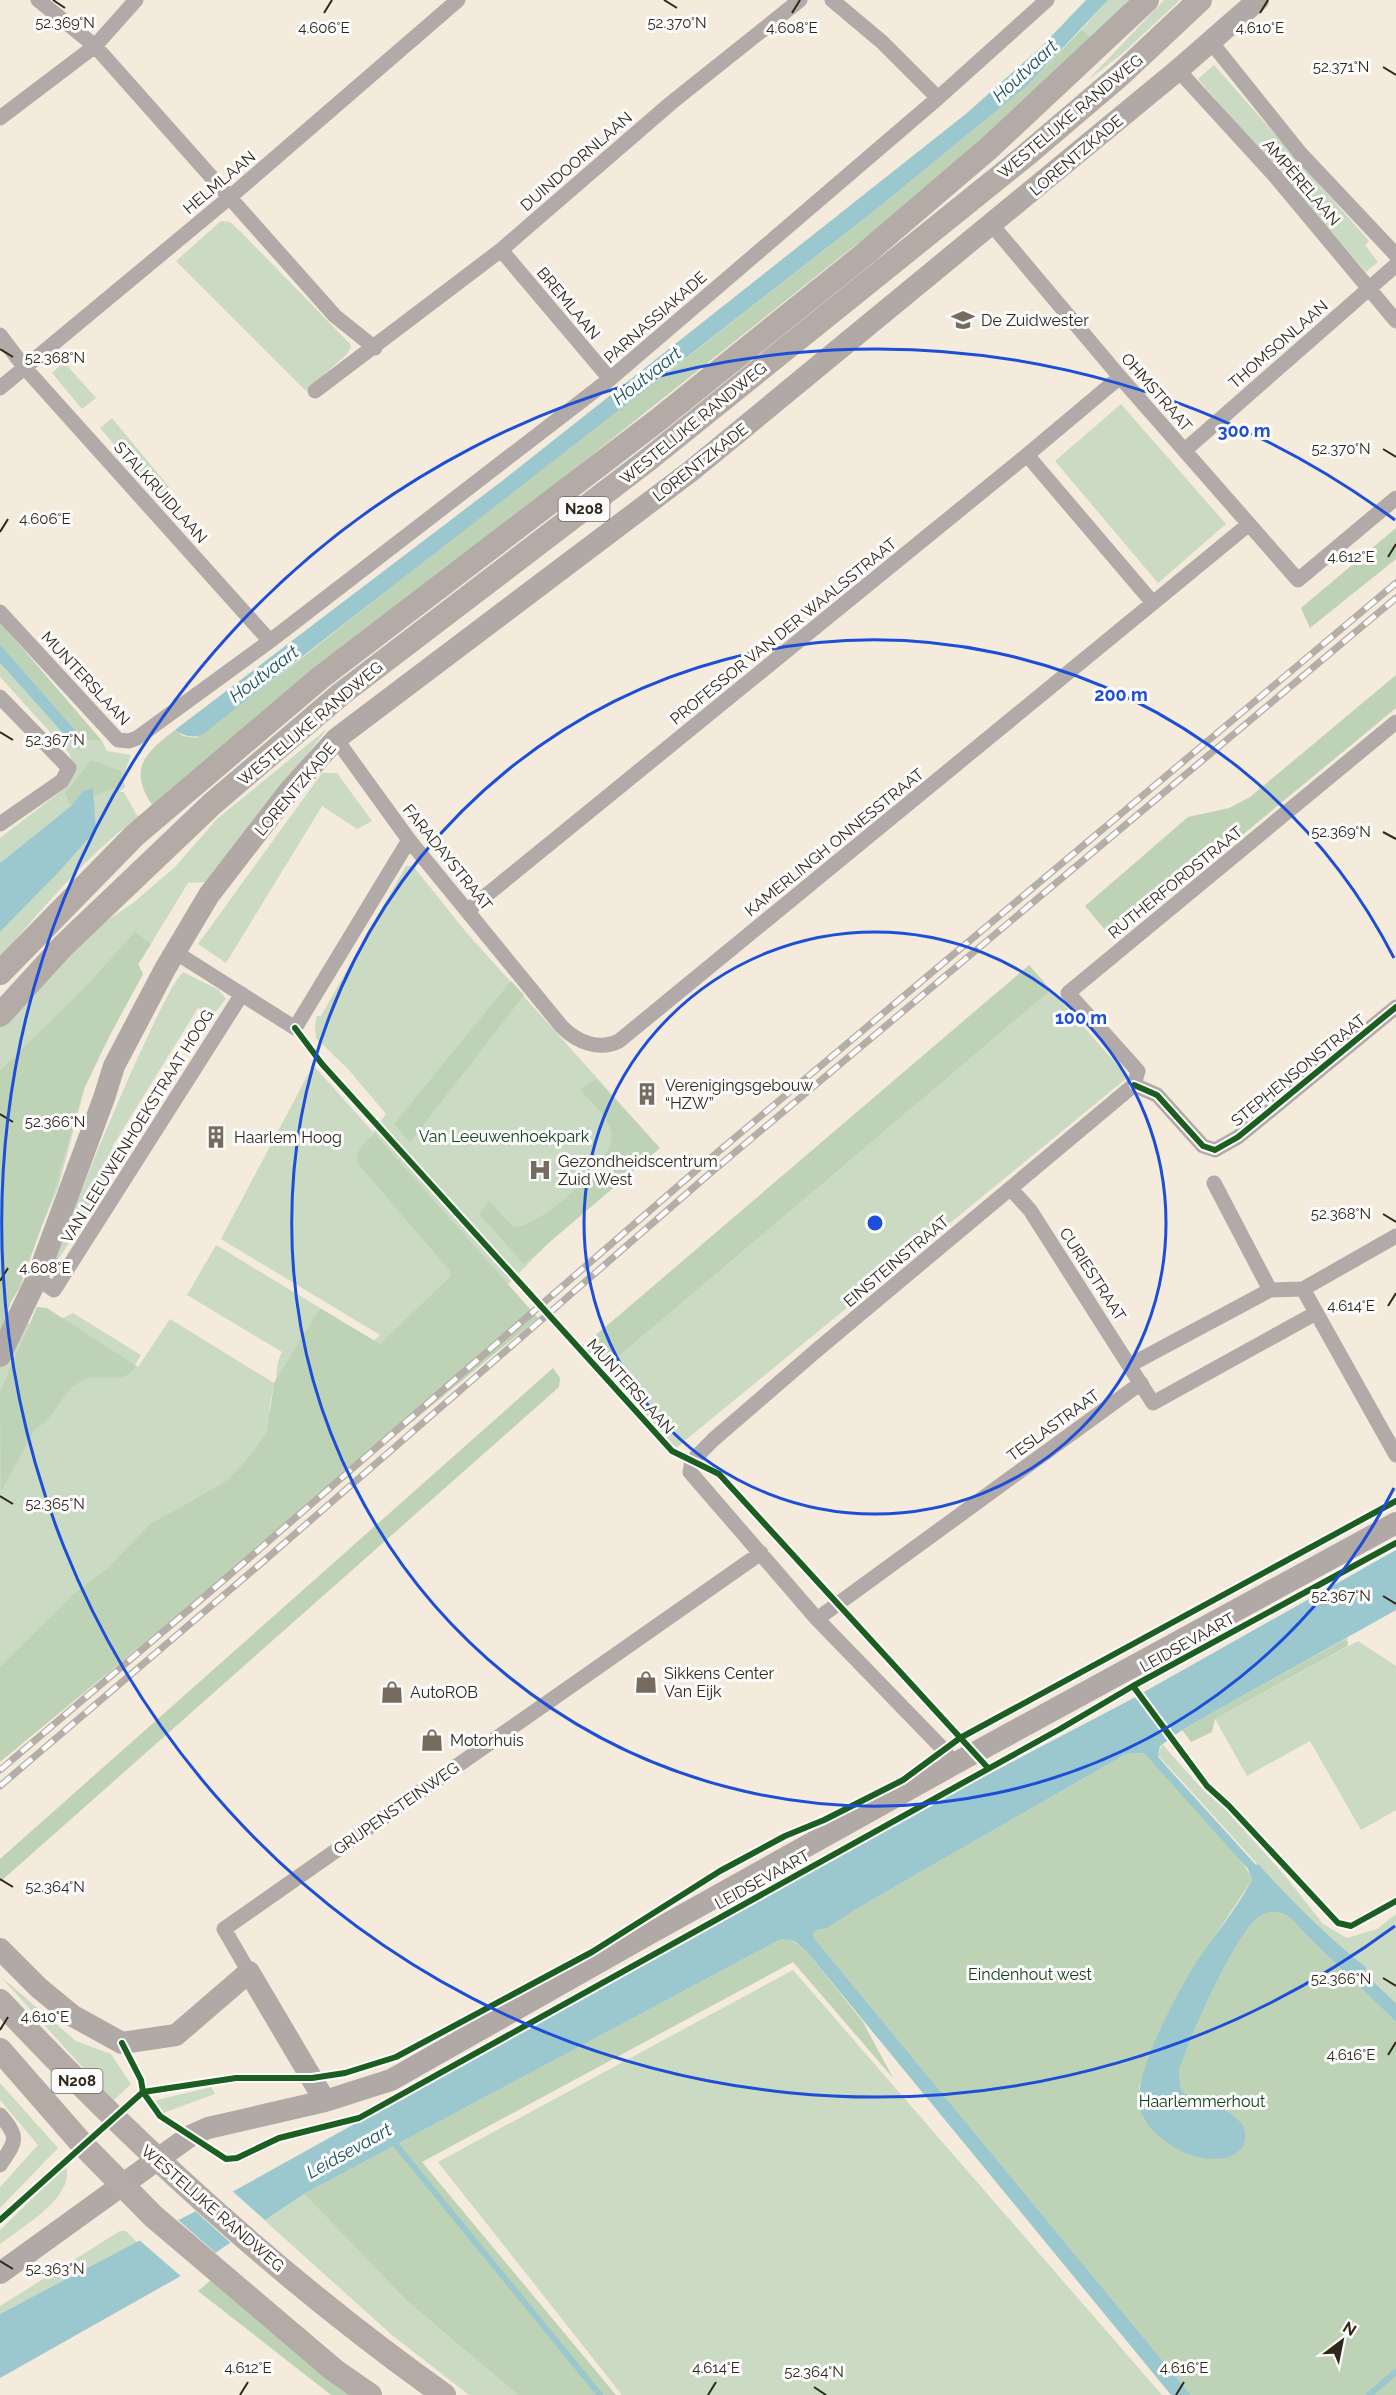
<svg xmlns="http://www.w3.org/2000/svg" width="1396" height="2395" viewBox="0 0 1396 2395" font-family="Raleway,sans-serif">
  <rect width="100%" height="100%" fill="#f4ebdc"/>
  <path fill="#cbdac2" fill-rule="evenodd" d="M1108,0H1134L1092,39L1082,29Z
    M1164,0H1180L1122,54L1088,80Z
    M1214,65L1369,241L1365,245L1378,262L1366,272L1198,79Z
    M221,221L230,222L240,231L350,344L351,347L347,354L306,391L176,261Z
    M64,362L96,398L82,409L52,373Z
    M1121,404L1226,524L1158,583L1055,461Z
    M112,418L169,487L159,497L100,428Z
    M0,663L78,750L84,740L102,741L107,751L131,755L123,777L125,787L119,792H124L138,817C86,856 42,909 0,958V932L55,876L94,808V789L82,792L71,806L0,863V838L69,785L72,763L69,753L0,677Z
    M328,728L205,882L188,883L138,965L143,974L93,1057L58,1188L6,1309L39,1330L73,1313L141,1355L131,1372L138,1367L170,1319L274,1383L269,1410C282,1392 271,1372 282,1352L187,1295L216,1245L320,1308L315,1316L344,1367L380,1335L221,1239L313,1065L373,1132L386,1114L348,1069L316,1038L315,1025L317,1016H321L406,866H413L466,932L651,1138L326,1471L0,1754V1026L87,934L133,903L175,867L217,819ZM225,1481L115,1562L150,1524Z
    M322,773H337L372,821L357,829L322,806L226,963L198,944Z
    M183,972L219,990L226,999L213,1015L198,1008L112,1147L125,1157L52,1269C77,1197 107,1127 138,1057C148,1037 169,987 183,972Z
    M1051,990L1128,1077L676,1448L605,1368Z
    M1358,1641L1396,1666V1810L1361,1830L1310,1741L1247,1776L1215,1719Z
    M1162,1744L1204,1791L1226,1810L1286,1877L1323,1924L1347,1938L1377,1929L1396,1914V2003L1366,1975V1967C1285,1905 1229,1828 1158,1756Z
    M793,1970L1162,2395H622L438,2162Z
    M0,1976L76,2041L111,2054L131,2084L113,2101Z
    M0,2083L58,2148L0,2208V2187L38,2145L0,2100Z
    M211,2087L215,2094L163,2113L153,2101Z
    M66,2166C76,2196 21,2228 0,2244V2230Z
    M304,2194L407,2301L518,2395H469L392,2335L264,2220Z
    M120,2231H126L138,2243L0,2314V2306Z"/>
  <path fill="#bed2b6" d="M1082,29L1092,39C1014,115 930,191 843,255L152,805C128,768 145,753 175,730L183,736L196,738L298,661L635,395L662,377L873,212L1027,86Z
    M1396,528V559L1310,628L1301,608Z
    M0,622L102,741L84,740L0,644Z
    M1396,675V708L1235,841L1224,839L1210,843L1106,931L1085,906L1188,817L1229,808L1250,797Z
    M91,760L122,771L120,786L94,796L82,792L71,806L65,793Z
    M135,932L151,944L138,964L143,974L110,1035L83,1091L54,1192L20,1287L11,1302L0,1333V1071L88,984Z
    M1029,965L1051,990L605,1368L583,1346Z
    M511,981L524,995L410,1142L394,1124Z
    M596,1079L660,1148L524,1264L479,1214L489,1201L514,1228C519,1226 526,1225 531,1222C554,1211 619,1158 611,1131C607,1115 591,1102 580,1090Z
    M375,1134L538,1318L0,1762V1667L74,1594L107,1569L150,1524L229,1479L250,1456L267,1432L274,1383L320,1308L380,1344L451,1276L450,1271L358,1164C355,1150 364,1142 375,1134Z
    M37,1307L47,1308L138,1367C133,1370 127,1376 122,1377C108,1379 93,1374 80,1382C60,1393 55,1420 35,1429L1,1491L0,1392Z
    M553,1368L560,1378L559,1387L0,1882V1859Z
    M1347,1638L1348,1646L1215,1719L1212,1732L1191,1742L1182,1730Z
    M1144,1753C1162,1772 1249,1861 1252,1880L1191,1972L1166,2020L1139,2087V2105L1144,2120L1180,2150L1210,2158L1213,2103L1184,2093L1181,2089L1179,2072C1187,2043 1238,1926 1262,1915C1281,1906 1292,1918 1303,1932L1396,2022V2395H1191L814,1938L813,1933L817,1930L828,1928L858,1908L1126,1754Z
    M781,1939L793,1941L807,1952L863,2022L893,2078L793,1962L422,2162L616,2395H518L407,2301L304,2194Z
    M211,2280L364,2395H331L198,2291Z"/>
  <path fill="#9bc8ce" d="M1086,0H1108L1027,86L873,212L203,734C193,739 184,736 175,730L502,481L967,113L1041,47Z
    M0,644L84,740L78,750L0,663Z
    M93,788L96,830L55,876L0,932V863L71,806L82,792Z
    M1396,1550V1610L1182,1730L1160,1746L1158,1757L1256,1865L1258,1864C1292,1901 1326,1936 1366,1967V1975L1396,2003V2022L1303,1932C1292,1918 1281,1906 1262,1915C1238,1926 1187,2043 1179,2072L1181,2089L1184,2093C1202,2101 1222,2105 1237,2119C1253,2133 1245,2155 1224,2158C1195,2163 1162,2145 1146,2122C1139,2112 1137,2099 1140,2087C1146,2053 1173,2001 1191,1971C1210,1940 1235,1912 1252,1880L1248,1869L1144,1753L1126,1754L858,1908L828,1928L817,1930L813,1933L814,1938L1191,2395H1171L807,1952L794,1941L781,1939L304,2194L179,2277L0,2378V2314L232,2192L901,1820L1128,1701Z"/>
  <path fill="#f4ebdc" d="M230,2189L267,2222L233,2245L193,2209Z
    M176,2218L218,2255L183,2278L138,2239Z"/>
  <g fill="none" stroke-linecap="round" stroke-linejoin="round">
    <path stroke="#9bc8ce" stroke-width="6" d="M392,2140L600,2395
      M1369,2395L1396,2372"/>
    <path stroke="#b1aaa8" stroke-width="15" d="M38,0L95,46L335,316L375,348
      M832,0L882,42L938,98
      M1211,42L1300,153L1396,255
      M1178,70L1275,176L1396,321
      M0,118L95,46L136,0
      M992,225L1120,377L1298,580L1396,498
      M501,250L610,379
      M0,335L25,368L270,641
      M0,388L230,197L458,0
      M315,391L501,250L671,103L800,0
      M1185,450L1396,265
      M1027,455L1153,603L1249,524
      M0,612L118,740L129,741L137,738L270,641L610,379L938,98L1047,0
      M0,697L69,768L62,781L0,824
      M336,739L409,840L562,1027C577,1042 599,1051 619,1041L1153,603
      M467,911L1027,455L1120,377
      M175,952L295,1028L409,840
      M1134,1085L1138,1071L1068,993L1396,722
      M1134,1085L1157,1095L1203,1146L1215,1150L1238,1137L1396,1007
      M1214,1183L1270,1290
      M1011,1189L1030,1210L1153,1403L1316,1313
      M37,1278L54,1290L242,994
      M1303,1289L1396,1455
      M1130,1365L1270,1290L1303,1289L1396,1236
      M817,1619L1141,1383
      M954,1764L944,1750L817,1619L690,1472L692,1461L714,1439L817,1350L1134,1085
      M249,1972L224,1929L761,1553
      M0,2115C20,2138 16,2141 0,2165"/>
    <path stroke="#b0a9a5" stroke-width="22" d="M0,1356L37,1278L104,1098L114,1066L165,969L209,895L290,790L336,739L691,471L1178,70L1258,0
      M0,1949L39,1988L73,2016L122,2043L176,2035L249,1972L325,2101
      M0,2273L190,2136L208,2128L325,2101L391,2080L647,1935L954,1764L1396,1523"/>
    <path stroke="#b4aba6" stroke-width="24" d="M0,973L135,835L320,678L658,420L866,253L989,148L1147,0
      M0,1015L63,946L212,804L341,694L649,459L1025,156L1120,75L1200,0
      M0,2001C136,2146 282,2280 444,2395
      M0,2050L83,2145L153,2216L334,2370L370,2395"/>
    <g stroke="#b4aea6" stroke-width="7">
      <path id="rail" d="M0,1770L218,1585L700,1167L1396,583
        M0,1786L258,1566L708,1175L1396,598"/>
    </g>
    <use href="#rail" stroke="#fcfcfc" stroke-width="4.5" stroke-dasharray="14" stroke-linecap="butt"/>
    <g stroke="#fcfcfc" stroke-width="10">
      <path id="cycleway" d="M295,1028L322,1064L672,1451L719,1474L988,1768
        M1134,1085L1157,1095L1203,1146L1215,1150
        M1215,1150L1238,1137L1396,1007
        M1396,1501L960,1738L903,1780L824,1820L785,1836L720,1871L592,1952L396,2057L345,2073L312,2078H236L143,2092L160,2116L226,2159L237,2158L279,2138L359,2118L1060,1729L1133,1686L1396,1543
        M1133,1686L1207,1786L1229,1806L1338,1923L1351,1926L1396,1901
        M0,2220L143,2092L141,2080L122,2043"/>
    </g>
    <use href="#cycleway" stroke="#1b5e20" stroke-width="6"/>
  </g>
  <path fill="none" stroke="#30271b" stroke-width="2" d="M53,0L65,8M664,0L677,8M324,13L332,0M792,13L800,0M1260,13L1268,0M1383,67L1396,75M0,349L13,357M1383,449L1396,457M0,532L8,519M1388,557L1396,544M0,732L13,740M1383,832L1396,839M0,1114L13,1122M1383,1214L1396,1222M0,1281L8,1268M1388,1306L1396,1293M0,1496L13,1504M1383,1596L1396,1604M0,1879L13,1887M1383,1978L1396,1986M0,2030L8,2017M1388,2055L1396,2042M0,2261L13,2269M814,2387L826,2395M240,2395L248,2382M708,2395L716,2382M1176,2395L1184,2382"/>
  <g fill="none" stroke="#1d4ed8" stroke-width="3">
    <circle cx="875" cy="1223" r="291"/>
    <path d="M1394 1488A583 583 0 1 1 1394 958"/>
    <path d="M1395 1926A874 874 0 1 1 1395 520"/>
  </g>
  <defs>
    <g id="school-bare" transform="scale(1.8)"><path d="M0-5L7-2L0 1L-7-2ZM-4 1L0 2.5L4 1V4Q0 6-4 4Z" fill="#756c5f" stroke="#fcfcfc" stroke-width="2.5" paint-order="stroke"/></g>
    <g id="building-bare" transform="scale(1.8)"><path d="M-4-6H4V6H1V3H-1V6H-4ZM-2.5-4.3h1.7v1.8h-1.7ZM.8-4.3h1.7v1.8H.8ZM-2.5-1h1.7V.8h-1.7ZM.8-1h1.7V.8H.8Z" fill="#756c5f" stroke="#fcfcfc" stroke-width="2.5" paint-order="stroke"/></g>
    <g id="hospital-bare" transform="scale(1.8)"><path d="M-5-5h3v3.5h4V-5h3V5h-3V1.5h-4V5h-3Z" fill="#756c5f" stroke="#fcfcfc" stroke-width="2.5" paint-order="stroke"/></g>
    <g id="shop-bare" transform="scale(1.8)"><path d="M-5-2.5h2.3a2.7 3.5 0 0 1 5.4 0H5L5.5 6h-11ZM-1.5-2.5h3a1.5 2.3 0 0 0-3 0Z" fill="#756c5f" stroke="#fcfcfc" stroke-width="2.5" paint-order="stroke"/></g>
  </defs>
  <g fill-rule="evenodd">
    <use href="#school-bare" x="963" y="320"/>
    <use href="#building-bare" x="647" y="1094"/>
    <use href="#building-bare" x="216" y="1137"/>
    <use href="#hospital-bare" x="540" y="1170"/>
    <use href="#shop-bare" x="646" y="1682"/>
    <use href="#shop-bare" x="392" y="1692"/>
    <use href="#shop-bare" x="432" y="1740"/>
  </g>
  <g text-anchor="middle" stroke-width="6" stroke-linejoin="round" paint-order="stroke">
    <g fill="#fcfcfc" stroke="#6d675e" stroke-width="1.5">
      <rect x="558.5" y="497" width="51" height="24" rx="4.5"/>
      <rect x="51.5" y="2069" width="51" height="24" rx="4.5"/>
    </g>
    <g font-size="15" font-weight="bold" fill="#30271b">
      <text x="584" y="514">N208</text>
      <text x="77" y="2086">N208</text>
    </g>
    <g font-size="16" fill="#30271b" stroke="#fcfcfc">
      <text transform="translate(1070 116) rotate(-40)" y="6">WESTELIJKE RANDWEG</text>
      <text transform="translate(1076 155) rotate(-40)" y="6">LORENTZKADE</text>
      <text transform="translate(576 161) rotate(-41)" y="6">DUINDOORNLAAN</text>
      <text transform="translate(219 182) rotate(-40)" y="6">HELMLAAN</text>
      <text transform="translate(1302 182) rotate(49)" y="6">AMPÈRELAAN</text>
      <text transform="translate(569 303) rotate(50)" y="6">BREMLAAN</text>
      <text transform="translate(655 317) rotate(-41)" y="6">PARNASSIAKADE</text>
      <text transform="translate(1278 344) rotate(-41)" y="6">THOMSONLAAN</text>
      <text transform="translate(1157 392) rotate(49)" y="6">OHMSTRAAT</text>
      <text transform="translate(693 423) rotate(-39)" y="6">WESTELIJKE RANDWEG</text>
      <text transform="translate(700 462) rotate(-38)" y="6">LORENTZKADE</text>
      <text transform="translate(161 492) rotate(48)" y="6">STALKRUIDLAAN</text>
      <text transform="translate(783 631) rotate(-39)" y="6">PROFESSOR VAN DER WAALSSTRAAT</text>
      <text transform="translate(86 678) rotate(47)" y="6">MUNTERSLAAN</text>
      <text transform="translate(310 723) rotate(-40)" y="6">WESTELIJKE RANDWEG</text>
      <text transform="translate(295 789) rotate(-50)" y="6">LORENTZKADE</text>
      <text transform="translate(834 842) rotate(-39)" y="6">KAMERLINGH ONNESSTRAAT</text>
      <text transform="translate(448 857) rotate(51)" y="6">FARADAYSTRAAT</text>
      <text transform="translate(1175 882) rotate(-39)" y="6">RUTHERFORDSTRAAT</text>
      <text transform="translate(1298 1070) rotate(-39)" y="6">STEPHENSONSTRAAT</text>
      <text transform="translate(137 1126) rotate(-58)" y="6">VAN LEEUWENHOEKSTRAAT HOOG</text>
      <text transform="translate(896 1261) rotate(-40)" y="6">EINSTEINSTRAAT</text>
      <text transform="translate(1093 1274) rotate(57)" y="6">CURIESTRAAT</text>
      <text transform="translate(631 1386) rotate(48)" y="6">MUNTERSLAAN</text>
      <text transform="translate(1053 1425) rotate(-36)" y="6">TESLASTRAAT</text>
      <text transform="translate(1187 1642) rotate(-29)" y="6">LEIDSEVAART</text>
      <text transform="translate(396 1808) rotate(-35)" y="6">GRIJPENSTEINWEG</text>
      <text transform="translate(762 1879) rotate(-29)" y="6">LEIDSEVAART</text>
      <text transform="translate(213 2208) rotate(41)" y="6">WESTELIJKE RANDWEG</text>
    </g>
    <g font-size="16" fill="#30271b" stroke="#fcfcfc" text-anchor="start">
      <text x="981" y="326">De Zuidwester</text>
      <text x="665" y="1091">Verenigingsgebouw<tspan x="665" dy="18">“HZW”</tspan></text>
      <text x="234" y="1143">Haarlem Hoog</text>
      <text x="558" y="1167">Gezondheidscentrum<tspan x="558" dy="18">Zuid West</tspan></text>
      <text x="664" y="1679">Sikkens Center<tspan x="664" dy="18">Van Eijk</tspan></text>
      <text x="410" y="1698">AutoROB</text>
      <text x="450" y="1746">Motorhuis</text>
    </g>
    <g font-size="16" fill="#12401a" stroke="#fcfcfc">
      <text x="504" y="1142">Van Leeuwenhoekpark</text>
      <text x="1030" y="1980">Eindenhout west</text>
      <text x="1202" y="2107">Haarlemmerhout</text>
    </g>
    <g font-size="18" font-style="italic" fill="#18525e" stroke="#fcfcfc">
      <text transform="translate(1025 71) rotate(-43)" y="6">Houtvaart</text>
      <text transform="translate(647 376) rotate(-38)" y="6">Houtvaart</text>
      <text transform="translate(264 674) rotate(-37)" y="6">Houtvaart</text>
      <text transform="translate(349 2151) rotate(-29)" y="6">Leidsevaart</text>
    </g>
  </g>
  <g font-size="15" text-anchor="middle" fill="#30271b" stroke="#fcfcfc" stroke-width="6" stroke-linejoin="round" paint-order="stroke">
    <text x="65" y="28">52.369°N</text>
    <text x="677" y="28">52.370°N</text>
    <text x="324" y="33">4.606°E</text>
    <text x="792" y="33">4.608°E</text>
    <text x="1260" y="33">4.610°E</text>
    <text x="1341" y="72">52.371°N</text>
    <text x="55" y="363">52.368°N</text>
    <text x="1341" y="454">52.370°N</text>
    <text x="45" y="524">4.606°E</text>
    <text x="1351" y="562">4.612°E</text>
    <text x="55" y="745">52.367°N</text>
    <text x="1341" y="837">52.369°N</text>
    <text x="55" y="1127">52.366°N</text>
    <text x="1341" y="1219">52.368°N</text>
    <text x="45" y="1273">4.608°E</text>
    <text x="1351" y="1311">4.614°E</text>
    <text x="55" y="1509">52.365°N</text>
    <text x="1341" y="1601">52.367°N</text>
    <text x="55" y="1892">52.364°N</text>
    <text x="1341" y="1984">52.366°N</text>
    <text x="45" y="2022">4.610°E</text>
    <text x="1351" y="2060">4.616°E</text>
    <text x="55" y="2274">52.363°N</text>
    <text x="248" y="2373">4.612°E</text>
    <text x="716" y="2373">4.614°E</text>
    <text x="1184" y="2373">4.616°E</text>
    <text x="814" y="2377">52.364°N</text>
  </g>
  <circle cx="875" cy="1223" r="9" fill="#1d4ed8" stroke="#fcfcfc" stroke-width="3"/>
  <g font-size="18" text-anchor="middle" font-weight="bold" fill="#1d4ed8" stroke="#fcfcfc" stroke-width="6" stroke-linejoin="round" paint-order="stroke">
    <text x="1244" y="437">300 m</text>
    <text x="1121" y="701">200 m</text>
    <text x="1081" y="1024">100 m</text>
  </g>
  <g transform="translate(1342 2341) rotate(32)" stroke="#fcfcfc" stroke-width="4.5" paint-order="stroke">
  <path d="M0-4.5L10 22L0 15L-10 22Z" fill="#30271b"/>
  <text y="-9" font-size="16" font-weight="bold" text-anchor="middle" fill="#30271b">N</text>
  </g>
</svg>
